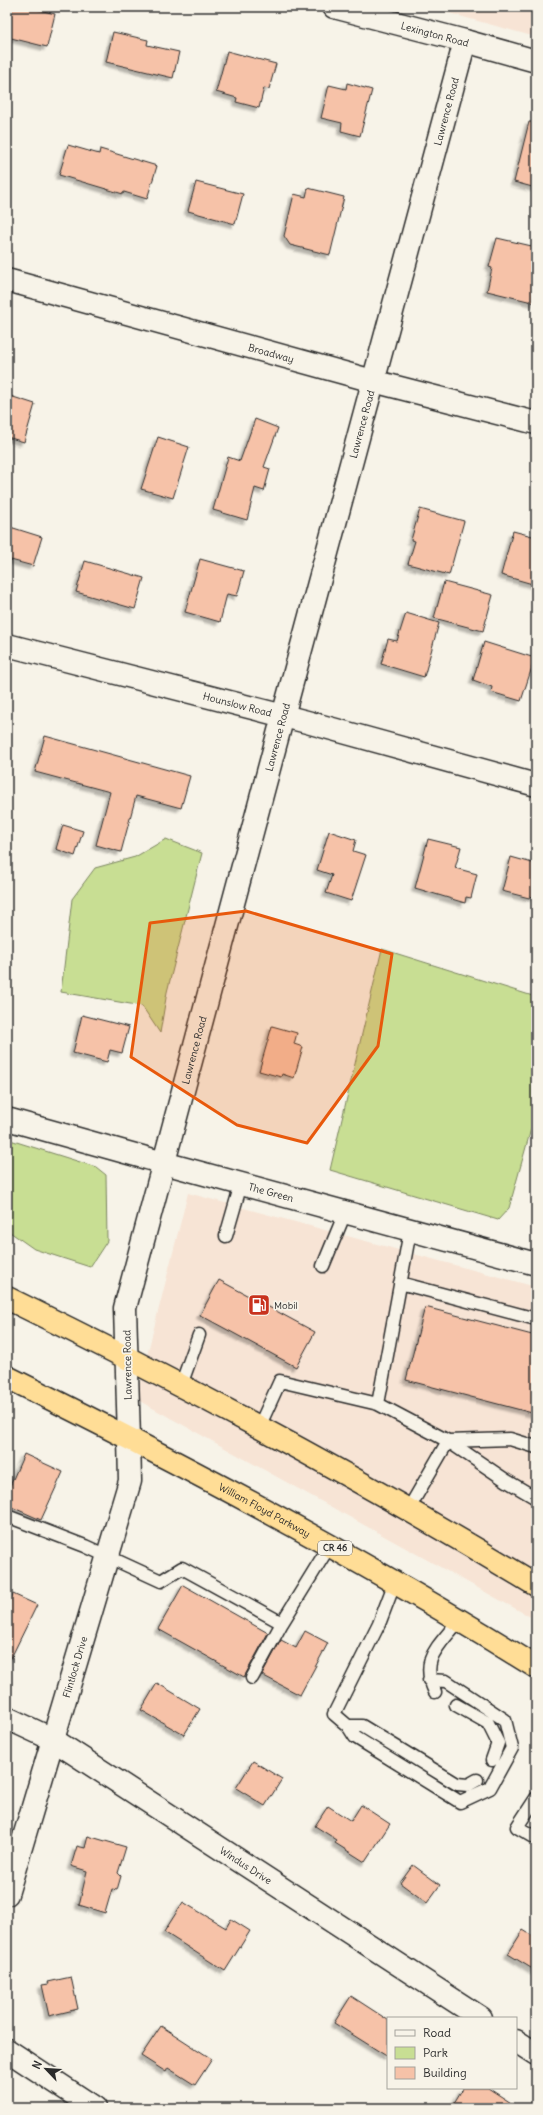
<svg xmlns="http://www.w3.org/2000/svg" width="543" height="2115" viewBox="0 0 543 2115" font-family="Delius,sans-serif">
  <defs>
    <filter id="shadow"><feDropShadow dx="-3.5" dy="3.5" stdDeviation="1" flood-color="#0004"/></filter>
  </defs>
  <rect width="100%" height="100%" fill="#f7f3e8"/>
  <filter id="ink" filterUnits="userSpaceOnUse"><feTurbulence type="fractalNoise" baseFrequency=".025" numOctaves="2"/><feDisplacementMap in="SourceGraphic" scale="8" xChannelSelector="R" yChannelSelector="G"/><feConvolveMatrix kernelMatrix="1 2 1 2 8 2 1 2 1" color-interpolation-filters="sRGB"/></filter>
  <g filter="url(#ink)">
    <path fill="#f7e4d5" d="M427,7H536V37Z
      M188,1193L536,1287V1620L136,1399Z"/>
    <path fill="#c8de93" stroke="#7a845f" d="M166,839L202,853L167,992L160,1033L142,1006L61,992L72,899L95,868L135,857Z
      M382,949L536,997V1111L509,1208L498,1220L330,1170Z
      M7,1139L96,1167L106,1175L107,1241L90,1267L34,1249L7,1230Z"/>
    <path fill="#f6c2a8" stroke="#2b2b2b" filter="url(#shadow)" d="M7,7H28L55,14L47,47L7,37Z
      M113,32L148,40L147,45L179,52L173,78L106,62Z
      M227,51L276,64L269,89L264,88L259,108L236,102L237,98L216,92Z
      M347,83L372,90L360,136L341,131L342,123L321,118L329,85L346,89Z
      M529,122H536V188L514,182Z
      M68,145L99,154L100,149L157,166L147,199L124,192L123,194L59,175Z
      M196,182L243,194L235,224L188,211Z
      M308,188L344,197L330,255L290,245L284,236L294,194L306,197Z
      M497,238L536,247V303L487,291L492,268L489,267Z
      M7,395L35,404L24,442L7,437Z
      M255,419L278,428L264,467L270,469L264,491L255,488L247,520L213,510L228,457L240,461Z
      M158,437L189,447L173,498L141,489Z
      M420,509L464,521L449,575L408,564L415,541L411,540Z
      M7,526L42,537L33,566L7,559Z
      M513,531L536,537V585L501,575Z
      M200,559L244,571L237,596L227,594L220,622L185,612Z
      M85,561L144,578L135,609L76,592Z
      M444,582L493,595L483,631L434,618Z
      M406,613L439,623L424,677L381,664L388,639L397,641Z
      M484,642L535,658L521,701L491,692L492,687L473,680Z
      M45,736L190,776L181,808L136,796L121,852L96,845L110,792L35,772Z
      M63,825L83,831L75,856L56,849Z
      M329,831L356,840L353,851L366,855L351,901L326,893L332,875L317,870Z
      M428,839L461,847L455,868L477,874L471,898L466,897L465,903L415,888Z
      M511,857L536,864V898L530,896L529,898L502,891Z
      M82,1015L129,1027L122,1053L110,1050L107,1062L73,1053Z
      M272,1026L297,1033L294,1044L303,1047L294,1078L282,1074L281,1077L259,1071Z
      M219,1280L315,1332L296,1367L200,1315Z
      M425,1307L536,1336V1414L406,1380Z
      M24,1454L63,1472L41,1520L7,1505V1493Z
      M183,1585L268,1633L244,1677L158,1629Z
      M13,1594L37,1605L7,1666V1608Z
      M305,1631L328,1643L300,1695L262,1675L281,1640L296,1648Z
      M157,1683L200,1709L184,1735L141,1710Z
      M253,1761L282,1779L265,1806L236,1788Z
      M361,1805L390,1824L365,1862L335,1843L337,1840L315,1826L328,1806L351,1821Z
      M88,1836L126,1847L118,1873L121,1876L117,1890L112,1889L105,1913L79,1905L87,1871L71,1866L77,1846L85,1848Z
      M413,1865L440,1885L427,1903L400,1883Z
      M183,1902L226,1928L231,1919L250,1931L225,1971L164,1932Z
      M523,1930L536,1938V1971L508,1954Z
      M71,1977L78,2009L49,2016L42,1985L49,1984L48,1982Z
      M351,1996L388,2020V2057L334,2023Z
      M161,2026L212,2059L195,2085L168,2068L166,2072L141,2056Z
      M463,2088H488L519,2108H451Z"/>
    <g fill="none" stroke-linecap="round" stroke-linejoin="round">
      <g stroke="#2b2b2b" stroke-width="15">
        <path id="service" d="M226,1236L241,1184
          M323,1266L345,1213
          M400,1283L536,1319
          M181,1385L199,1335
          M259,1427L280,1381L378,1404
          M448,1441L507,1481L536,1498
          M448,1441L510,1439L536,1447
          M408,1510L448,1441L378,1404L410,1231
          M7,1516L85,1546L161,1581L182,1568L282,1623L330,1545
          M395,1582L379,1624L334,1714L348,1726L355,1737L460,1802L490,1788L512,1748L505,1720L446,1681L429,1680
          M252,1678L282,1623
          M435,1692C419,1658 439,1647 459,1620
          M456,1705L488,1723L498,1743L492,1760
          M348,1726H362L457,1784L468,1785L477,1780
          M536,1798L517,1827L536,1838"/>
      </g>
      <g stroke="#2b2b2b" stroke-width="25">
        <g id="minor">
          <path d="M334,7L465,41"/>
          <path id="s1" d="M7,280L373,381L536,423"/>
          <path id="s2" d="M7,645L307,722L536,785"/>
          <path d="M7,1119L164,1163"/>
          <path id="s3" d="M7,1718L52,1739L481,2018"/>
          <path id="s4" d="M7,1894L130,1481L129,1438"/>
          <path d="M516,2041L536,2054"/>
          <path d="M7,2050L95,2108"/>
        </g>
      </g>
      <g stroke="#2b2b2b" stroke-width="25">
        <g id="tertiary">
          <path id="s5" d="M164,1163L536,1264"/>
          <path id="s6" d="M129,1438L125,1308L283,716L465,41L536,61"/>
        </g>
      </g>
      <g stroke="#2b2b2b" stroke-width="25">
        <g id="trunk">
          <path d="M7,1298C187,1386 365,1481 536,1585"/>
          <path id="s7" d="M7,1377C187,1466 365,1560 536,1667"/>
        </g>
      </g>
      <use href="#service" stroke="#f7f3e8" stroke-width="12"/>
      <use href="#minor" stroke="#f7f3e8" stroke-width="22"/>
      <use href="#tertiary" stroke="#f7f3e8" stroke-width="22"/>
      <use href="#trunk" stroke="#ffdd96" stroke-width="22"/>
    </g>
  </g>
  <path fill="#e8590c" fill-opacity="0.2" stroke="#e8590c" stroke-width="3" stroke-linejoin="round" d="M246,911L392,954L378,1046L307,1143L237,1125L131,1057L150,923Z"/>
  <defs>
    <g id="fuel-square" transform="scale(1.15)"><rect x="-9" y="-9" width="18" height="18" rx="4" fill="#c8321e" stroke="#f7f3e8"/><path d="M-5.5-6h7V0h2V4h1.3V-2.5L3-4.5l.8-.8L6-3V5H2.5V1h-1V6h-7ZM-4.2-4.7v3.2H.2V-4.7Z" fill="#fff"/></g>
  </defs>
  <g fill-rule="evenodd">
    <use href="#fuel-square" x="259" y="1305"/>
  </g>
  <g text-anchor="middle" stroke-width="3.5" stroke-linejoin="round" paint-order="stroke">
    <rect fill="#f7f3e8" stroke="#686764" stroke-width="1" x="318" y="1541" width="34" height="14" rx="3"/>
    <g font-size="9" font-weight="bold" fill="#2b2b2b">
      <text x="335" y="1551">CR 46</text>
    </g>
    <g font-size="10" fill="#2b2b2b" stroke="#f7f3e8">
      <text transform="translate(435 34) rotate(15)" y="4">Lexington Road</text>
      <text dy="4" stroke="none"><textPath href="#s6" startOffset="1369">Lawrence Road</textPath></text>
      <text dy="4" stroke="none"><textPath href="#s1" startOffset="274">Broadway</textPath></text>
      <text dy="4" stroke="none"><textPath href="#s6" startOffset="1045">Lawrence Road</textPath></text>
      <text dy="4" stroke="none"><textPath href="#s2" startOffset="238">Hounslow Road</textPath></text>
      <text dy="4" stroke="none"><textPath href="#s6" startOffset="721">Lawrence Road</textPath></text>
      <text dy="4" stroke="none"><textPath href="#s6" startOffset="397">Lawrence Road</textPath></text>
      <text dy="4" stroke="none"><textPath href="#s5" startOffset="111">The Green</textPath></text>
      <text transform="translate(127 1365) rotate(-91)" y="4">Lawrence Road</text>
      <text dy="4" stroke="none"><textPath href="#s7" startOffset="290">William Floyd Parkway</textPath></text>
      <text dy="4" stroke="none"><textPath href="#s4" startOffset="237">Flintlock Drive</textPath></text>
      <text dy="4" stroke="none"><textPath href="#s3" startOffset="281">Windus Drive</textPath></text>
    </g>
    <g font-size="10" fill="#2b2b2b" stroke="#f7f3e8" text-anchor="start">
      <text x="274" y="1309">Mobil</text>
    </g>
  </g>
  <rect width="543" height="2115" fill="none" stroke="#f7f3e8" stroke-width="24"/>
  <rect x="12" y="12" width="519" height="2091" fill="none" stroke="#2b2b2b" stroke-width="1.5" filter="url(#ink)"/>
  <rect x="387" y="2017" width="130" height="72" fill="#f7f3e8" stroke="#a5a39c"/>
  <rect x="395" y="2030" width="20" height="6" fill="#f7f3e8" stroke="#a5a39c"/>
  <text x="423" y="2037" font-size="12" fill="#2b2b2b">Road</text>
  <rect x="395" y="2047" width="20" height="12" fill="#c8de93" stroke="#a5a39c"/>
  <text x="423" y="2057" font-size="12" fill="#2b2b2b">Park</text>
  <rect x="395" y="2067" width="20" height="12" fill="#f6c2a8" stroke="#a5a39c"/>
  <text x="423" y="2077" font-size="12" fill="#2b2b2b">Building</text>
  <g transform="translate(46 2069) rotate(295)" stroke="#f7f3e8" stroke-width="3" paint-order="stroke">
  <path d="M0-3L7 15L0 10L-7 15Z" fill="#2b2b2b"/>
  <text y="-6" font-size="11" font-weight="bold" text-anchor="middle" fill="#2b2b2b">N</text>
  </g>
</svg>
